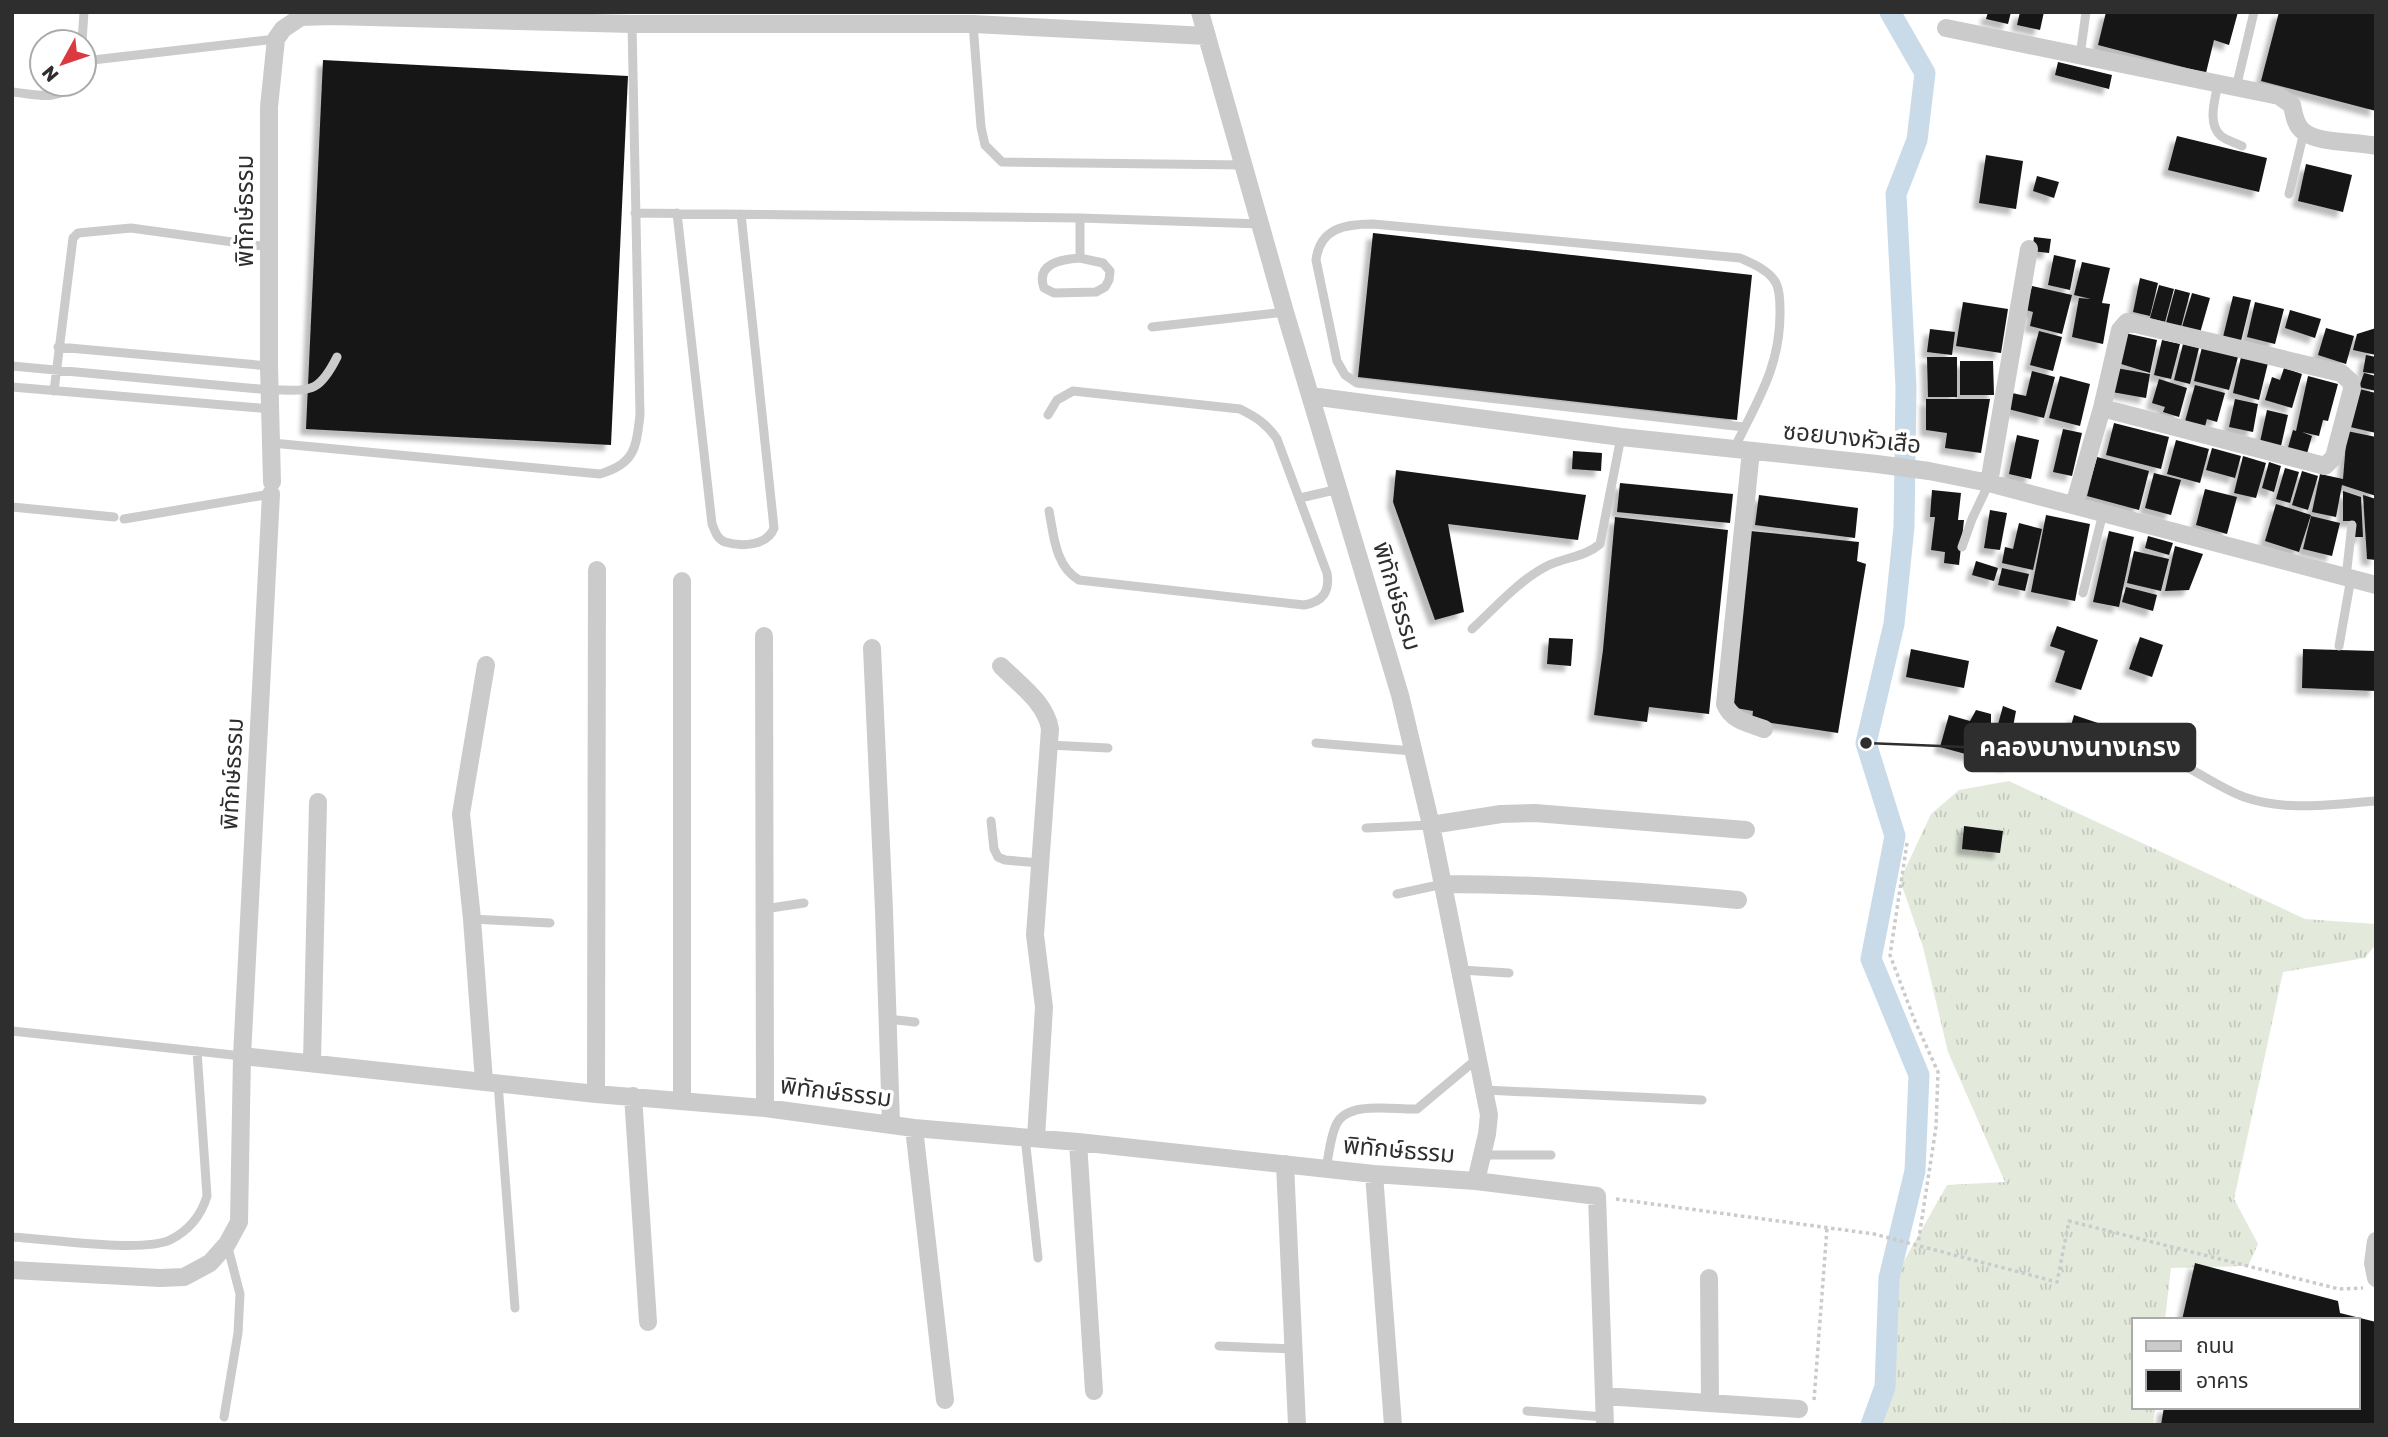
<svg xmlns="http://www.w3.org/2000/svg" width="2388" height="1437" viewBox="0 0 2388 1437" font-family="Rubik,'Noto Sans Thai',sans-serif">
  <defs>
    <pattern id="grass-tufts" width="24" height="20" patternUnits="userSpaceOnUse" patternTransform="scale(1.75)"><rect width="24" height="20" fill="#e3eadc"/><path d="M3 7l-1-3M5 7V3M7 7l1-3M15 17l-1-3M17 17v-4M19 17l1-3" fill="none" stroke="#c3c9bd"/></pattern>
    <filter id="shadow"><feDropShadow dx="-6" dy="6" stdDeviation="2" flood-color="#0004"/></filter>
  </defs>
  <rect width="100%" height="100%" fill="#fff"/>
  <path fill="url(#grass-tufts)" d="M2009,781L2305,919L2376,924V944L2365,958L2283,972L2234,1199L2258,1244L2248,1266L2171,1268L2165,1320H2134V1407H2155L2153,1425H1882L1877,1354L1888,1289L1947,1185L2005,1182L1948,1052L1923,947L1900,880L1931,814L1959,790Z"/>
  <g fill="none" stroke-linecap="round" stroke-linejoin="round">
    <path stroke="#c9dbe9" stroke-width="21" d="M1871,1425L1885,1387L1889,1278L1915,1171L1919,1075L1871,959L1895,836L1866,743L1894,624L1904,527L1906,387L1896,194L1917,140L1925,73L1890,12"/>
  </g>
  <path fill="#151515" filter="url(#shadow)" d="M1988,12H2011L2008,24L1986,19Z
    M2020,12H2044L2040,30L2017,25Z
    M2106,12H2238L2229,45L2214,40L2206,73L2098,45Z
    M2279,12H2376V111L2261,81Z
    M323,60L628,76L611,445L306,429Z
    M2058,62L2112,75L2109,89L2055,75Z
    M2177,136L2267,158L2259,192L2168,170Z
    M1986,155L2023,161L2016,209L1979,203Z
    M2306,164L2352,175L2343,212L2298,201Z
    M2037,176L2059,182L2054,198L2033,191Z
    M1373,233L1752,275L1737,420L1358,377Z
    M2034,237L2051,239L2049,253L2032,251Z
    M2054,255L2076,260L2070,290L2048,285Z
    M2082,262L2110,268L2102,303L2110,304L2103,344L2072,337L2079,298L2091,299L2074,295Z
    M2140,278L2158,283L2150,316L2133,312Z
    M2159,285L2174,289L2165,322L2150,318Z
    M2032,286L2072,295L2062,334L2030,326L2033,312L2026,310Z
    M2175,289L2190,293L2181,327L2166,323Z
    M2192,293L2210,298L2200,333L2182,327Z
    M2233,296L2251,300L2241,341L2223,337Z
    M1963,302L2008,309L2001,353L1956,346Z
    M2255,302L2284,309L2275,344L2247,337Z
    M2290,310L2321,319L2315,338L2285,328Z
    M2326,328L2354,336L2346,364L2318,355Z
    M2376,328V355L2353,350L2357,334Z
    M1930,329L1955,332L1952,355L1927,352Z
    M2039,331L2062,337L2053,371L2030,365Z
    M2125,333L2157,340L2150,373L2118,363Z
    M2162,340L2180,344L2171,379L2154,375Z
    M2183,344L2199,348L2190,384L2174,380Z
    M2202,347L2238,357L2229,390L2194,381Z
    M2366,355L2376,357V374L2363,372Z
    M1927,357H1957V397H1928Z
    M2241,357L2268,363L2259,400L2233,393Z
    M1960,361H1993L1994,395H1960Z
    M2116,368L2150,374L2146,398L2112,392Z
    M2284,368L2302,374L2292,408L2265,400L2272,377L2280,380Z
    M2032,371L2055,377L2044,418L2008,409L2012,393L2026,396Z
    M2364,373L2376,376V391L2359,387Z
    M2060,376L2090,384L2080,426L2049,418Z
    M2308,376L2338,384L2328,421L2323,420L2319,436L2302,432L2312,436L2306,457L2287,451L2293,430L2296,431Z
    M2159,379L2187,388L2179,417L2163,412L2165,407L2152,403Z
    M2195,385L2225,393L2217,422L2207,419L2204,430L2184,425Z
    M2359,389L2376,393V433L2346,426Z
    M1926,399H1990L1981,453L1945,448L1947,433L1926,430Z
    M2235,399L2258,404L2253,432L2229,427Z
    M2267,410L2288,415L2281,446L2260,442Z
    M2114,423L2169,437L2161,469L2106,455Z
    M2063,429L2082,433L2072,476L2053,472Z
    M2347,431L2376,437V496L2342,485L2336,517L2312,512L2320,474L2343,479Z
    M2017,435L2039,440L2031,479L2009,474Z
    M2176,440L2209,449L2200,483L2167,474Z
    M2212,448L2241,456L2235,478L2206,470Z
    M1573,451L1602,453L1601,471L1572,469Z
    M2243,456L2266,463L2256,498L2234,493Z
    M2097,457L2149,471L2139,510L2087,496Z
    M2269,462L2281,466L2274,492L2262,488Z
    M2285,468L2299,472L2290,503L2276,499Z
    M1396,470L1586,495L1578,540L1448,524L1464,612L1435,620L1393,502Z
    M2302,471L2318,476L2308,510L2292,505Z
    M2154,473L2181,480L2171,515L2145,508Z
    M1620,483L1733,494L1730,523L1617,512Z
    M2205,489L2237,497L2227,534L2196,525Z
    M1932,490L1961,493L1958,520H1964L1959,565L1944,563L1945,552L1931,550L1935,517H1930Z
    M2343,491L2361,497L2363,537H2355V521H2343Z
    M1759,495L1858,508L1855,538L1755,525Z
    M2363,495L2376,499V560L2367,559Z
    M2276,504L2311,515L2299,552L2265,541Z
    M1990,510L2007,513L2000,550L1984,548Z
    M2046,515L2090,524L2075,601L2031,592Z
    M2311,516L2340,523L2332,556L2303,549Z
    M1615,517L1728,530L1709,714L1649,707L1647,722L1594,715L1603,650Z
    M2019,523L2042,529L2033,570L2002,563L2005,547L2013,549Z
    M1750,531L1859,542L1857,561L1866,564L1838,733L1752,720L1753,711L1730,707Z
    M2109,531L2134,537L2119,607L2093,602Z
    M2148,536L2173,543L2169,555L2145,548Z
    M2175,546L2203,554L2189,590L2165,591Z
    M2134,551L2169,559L2161,591L2127,583Z
    M1976,561L1998,568L1994,581L1972,575Z
    M2002,568L2029,574L2025,591L1998,585Z
    M2126,587L2157,595L2153,611L2122,602Z
    M2057,626L2098,640L2081,690L2055,682L2065,651L2050,646Z
    M2140,637L2163,645L2152,677L2129,669Z
    M1549,638L1573,639L1571,666L1547,664Z
    M1911,649L1969,661L1964,688L1906,677Z
    M2303,649L2376,651V691L2302,688Z
    M2003,706L2016,711L2013,727L2017,729L2009,766L1940,747L1949,715L1970,721L1976,710L1991,714V727L1997,728Z
    M2074,715L2101,724L2096,741L2069,733Z
    M1964,826L2003,831L2000,853L1962,849Z
    M2195,1263L2338,1301L2340,1313L2376,1322V1425H2161L2164,1407H2358V1320H2182Z"/>
  <g fill="none" stroke-linecap="round" stroke-linejoin="round">
    <path stroke="#cbcbcb" stroke-width="3.5" stroke-dasharray="3.5 3.5" stroke-linecap="butt" d="M1907,843L1890,955L1914,1019L1938,1072L1936,1127L1918,1244
      M1616,1199L1874,1234L2057,1282L2069,1221L2339,1289L2363,1288
      M1814,1400L1827,1228"/>
    <path stroke="#cbcbcb" stroke-width="9" d="M973,24L981,127L985,145L1002,162L1244,165
      M82,42L84,12
      M2080,56L2086,12
      M84,61L276,39
      M2218,84C2215,99 2207,124 2221,136C2226,140 2236,143 2242,146
      M2236,88L2254,12
      M12,92C36,94 56,102 74,84
      M2289,194L2304,132
      M635,213L1080,218L1261,224
      M677,213L712,524C715,531 717,539 725,542C741,547 767,546 774,528L741,214
      M1080,258L1103,263L1110,271L1109,280L1105,287L1096,292L1054,293L1044,288C1035,263 1063,259 1080,258Z
      M1080,258V218
      M1152,327L1285,312
      M58,347L269,366
      M12,366L270,390C310,390 318,395 337,357
      M12,387L271,409
      M54,391L73,238L78,233L131,228L269,247
      M1048,415L1057,400L1073,391L1240,409C1256,417 1267,424 1277,439L1327,573C1330,591 1323,602 1304,605L1079,580C1055,566 1054,536 1049,511
      M272,443L600,474C635,464 636,448 640,415L632,24
      M1734,449C1757,401 1781,366 1780,310C1780,301 1780,291 1776,283C1769,270 1753,264 1740,258L1373,224C1345,224 1320,228 1316,260L1337,361L1345,375L1357,383L1744,427
      M1300,498L1339,489
      M12,507L114,517
      M124,519L271,494
      M1962,547L1972,519L1989,483
      M2346,577L2352,525
      M2083,593L2103,513
      M1472,629C1495,608 1520,579 1549,565C1566,557 1585,557 1600,544L1621,437
      M2339,646L2351,578
      M1316,743L1413,751
      M1049,745L1108,748
      M2185,766C2204,776 2224,790 2244,797C2287,812 2332,804 2376,801
      M991,821L994,849L998,857L1005,860L1040,863
      M1366,828L1431,825
      M1397,894L1443,884
      M764,909L804,903
      M472,919L550,923
      M1461,970L1509,973
      M887,1019L915,1022
      M12,1031L242,1056
      M498,1083L515,1308
      M1485,1090L1702,1100
      M1025,1137L1038,1258
      M1483,1155H1551
      M1326,1168C1329,1155 1330,1138 1336,1125C1347,1100 1394,1110 1417,1109L1478,1058
      M12,1237C47,1239 142,1253 170,1240C190,1230 201,1216 207,1196L197,1051
      M1219,1346L1293,1349
      M1527,1411L1605,1417
      M224,1417L238,1333L240,1294L227,1244"/>
    <path stroke="#cbcbcb" stroke-width="18" d="M1946,28L2279,96L2292,105C2294,114 2295,125 2303,131C2317,144 2356,141 2376,146
      M1311,396L1621,437L1877,464L1929,471L1989,483L2376,585
      M1751,451L1725,704C1732,721 1748,723 1764,729
      M272,482L269,366V107L276,39L283,29L301,17L332,16L632,24H973L1207,36
      M1989,483L2029,249
      M2074,505L2102,408L2120,330L2127,322L2341,373L2351,382L2352,389L2334,457L2325,466L2102,408
      M764,636L765,1108
      M872,648L884,910L891,1123
      M1001,666C1019,684 1046,703 1050,729L1035,935L1044,1007L1036,1138
      M1431,825L1501,814L1535,813L1746,830
      M1443,884C1542,884 1639,891 1738,900
      M242,1056L271,494
      M312,1062L318,802
      M484,1081L472,919L461,814L486,665
      M596,1094L597,570
      M633,1096L648,1322
      M682,1101V581
      M914,1128L945,1400
      M1078,1142L1094,1391
      M1285,1164L1297,1425
      M1374,1174L1393,1425
      M1476,1181L1597,1196L1605,1425
      M2376,1241L2373,1263L2376,1278
      M12,1270L160,1278L184,1277L210,1263L227,1244L239,1222L242,1056L596,1094L765,1108L914,1128L1078,1142L1374,1174L1476,1181L1487,1134L1489,1115L1431,825L1400,695L1285,312L1200,12
      M1709,1278L1710,1402
      M1604,1396L1799,1409"/>
  </g>
  <g text-anchor="middle" stroke-width="7" stroke-linejoin="round" paint-order="stroke">
    <g font-size="24" fill="#2e2e2e" stroke="#fff">
      <text transform="translate(245 211) rotate(-90)" y="8">พิทักษ์ธรรม</text>
      <text transform="translate(1852 438) rotate(6)" y="8">ซอยบางหัวเสือ</text>
      <text transform="translate(1397 596) rotate(73)" y="8">พิทักษ์ธรรม</text>
      <text transform="translate(232 774) rotate(-87)" y="8">พิทักษ์ธรรม</text>
      <text transform="translate(836 1092) rotate(7)" y="8">พิทักษ์ธรรม</text>
      <text transform="translate(1399 1150) rotate(5)" y="8">พิทักษ์ธรรม</text>
    </g>
  </g>
  <path fill="none" stroke="#2e2e2e" stroke-width="2.5" d="M1866 743L1965 747"/>
  <circle fill="#2e2e2e" stroke="#fff" stroke-width="2.5" cx="1866" cy="743" r="7"/>
  <rect fill="#2e2e2e" stroke="#2e2e2e" stroke-width="2.5" x="1965" y="724" width="230" height="47" rx="7"/>
  <g font-size="26" text-anchor="middle" font-weight="bold" fill="#fff">
    <text x="2080" y="756">คลองบางนางเกรง</text>
  </g>
  <rect width="2388" height="1437" fill="none" stroke="#2e2e2e" stroke-width="28"/>
  <rect x="2132" y="1318" width="228" height="91" fill="#ffffff" stroke="#ababab" stroke-width="2"/>
  <rect x="2146" y="1341" width="35" height="10" fill="#cbcbcb" stroke="#ababab" stroke-width="2"/>
  <text x="2196" y="1353" font-size="21" fill="#2e2e2e">ถนน</text>
  <rect x="2146" y="1370" width="35" height="21" fill="#151515" stroke="#ababab" stroke-width="2"/>
  <text x="2196" y="1388" font-size="21" fill="#2e2e2e">อาคาร</text>
  <g transform="translate(63 63) rotate(230)"><circle r="33" fill="#ffffff" stroke="#ababab" stroke-width="2"/>
  <path d="M0-5L12 26L0 18L-12 26Z" fill="#db3940"/>
  <text y="-10" font-size="19" font-weight="bold" text-anchor="middle" fill="#2e2e2e">N</text>
  </g>
</svg>
